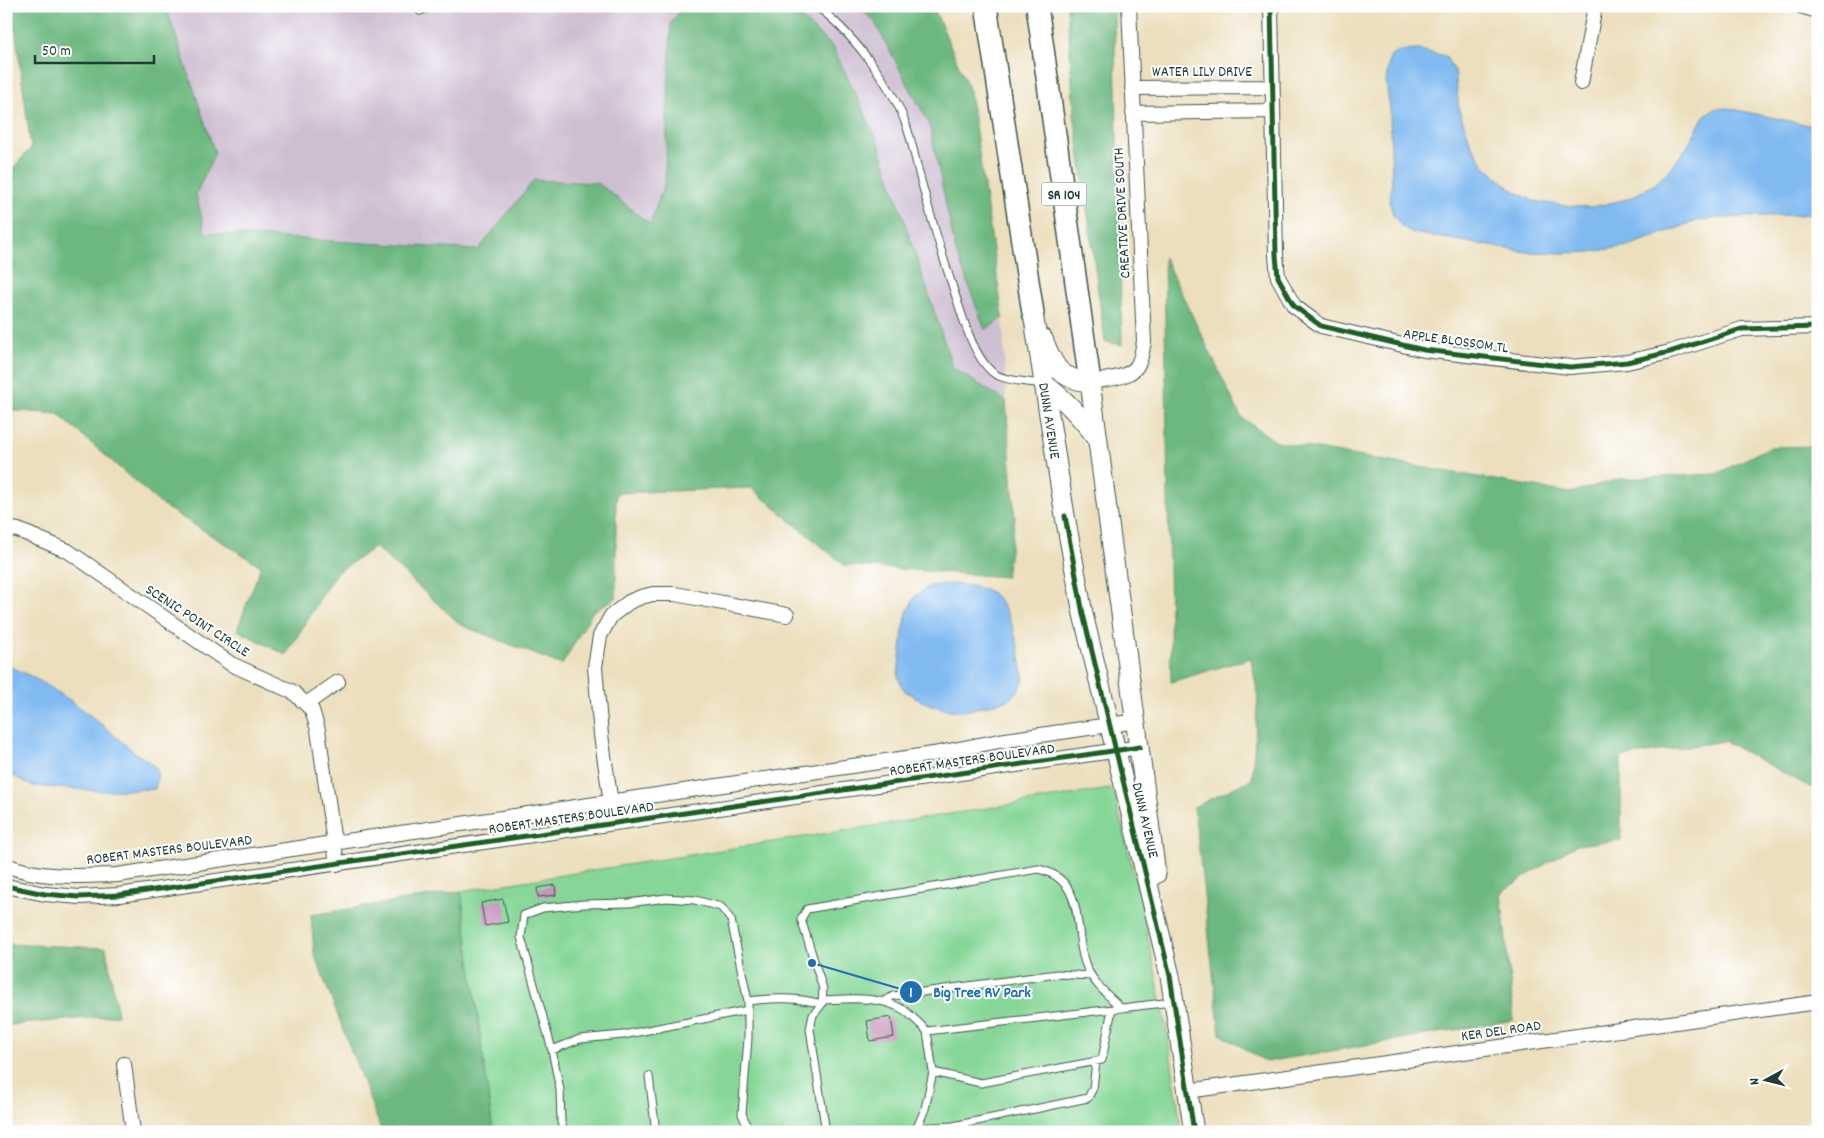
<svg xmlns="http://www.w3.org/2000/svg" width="1824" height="1138" viewBox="0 0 1824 1138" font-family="Dekko,sans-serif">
  <rect width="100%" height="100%" fill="#fff"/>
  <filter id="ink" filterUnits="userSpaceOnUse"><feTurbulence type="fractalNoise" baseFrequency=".02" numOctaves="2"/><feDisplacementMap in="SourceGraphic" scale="10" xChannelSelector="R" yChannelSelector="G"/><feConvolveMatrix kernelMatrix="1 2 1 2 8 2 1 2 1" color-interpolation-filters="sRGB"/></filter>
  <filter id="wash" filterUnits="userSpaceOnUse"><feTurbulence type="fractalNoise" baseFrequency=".0096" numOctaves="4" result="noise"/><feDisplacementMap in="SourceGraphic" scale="20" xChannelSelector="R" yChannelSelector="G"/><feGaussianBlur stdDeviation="1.12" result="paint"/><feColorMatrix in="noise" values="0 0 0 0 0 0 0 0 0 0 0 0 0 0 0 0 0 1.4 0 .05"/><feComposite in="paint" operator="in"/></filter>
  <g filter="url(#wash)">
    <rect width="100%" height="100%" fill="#ecdfbd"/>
    <path fill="#cebed2" d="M166,6H683L671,23L665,182L650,225L598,183L534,180L478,250L205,233L196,194L215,153Z
      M788,6H858L874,21L929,124L956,252L985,329L1003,318L1006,401L953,368L878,141L833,48Z"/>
    <path fill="#86d797" stroke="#528a66" d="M1109,789L1114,794L1141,902L1166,1025L1182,1132H493L461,891Z"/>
    <path fill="#6cb880" stroke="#467a5a" d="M12,6H166L215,153L196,194L205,233L478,250L534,180L598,183L650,224L665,182L671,23L683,6H788L833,47L878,141L953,368L1006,401L1015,518L1006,577L844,565L751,488L616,493V598L593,611L562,665L461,625L375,547L335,574L286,655L237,630L261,566L162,505L58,414L6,410V176L31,148Z
      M858,6H933L970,91L1003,318L985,330L956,252L929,124L874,21Z
      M1067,6H1114L1122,345L1105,342L1074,113Z
      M1164,257L1241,417L1277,442L1570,493L1619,479L1716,474L1770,447L1818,446V788H1812L1724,741L1621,757V840L1576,845L1501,892L1514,1020L1266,1062L1220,1034L1194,807L1252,779L1258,696L1251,658L1171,682Z
      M461,891L493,1132H382L314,953L311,915Z
      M6,944L106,948L118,1015L11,1025L6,1027Z"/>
    <path fill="#80baf1" stroke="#507c92" d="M1419,50L1445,56L1455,71L1459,110L1471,144L1485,166L1511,189L1533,201L1565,206L1592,207L1628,199L1655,184L1671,168L1687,147L1704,116L1713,109L1727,108L1818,127V214L1718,218L1697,221L1628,246L1590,252L1565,253L1527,252L1413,233L1401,226L1393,214L1389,201L1392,182L1390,110L1386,81L1390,57L1399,51Z
      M954,584C964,586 976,586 985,589C1012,599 1020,655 1024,680L1017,692L1008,700L965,711L950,710L934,706L915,698L912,694L906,692L901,685L898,676L903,632L907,612L916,595L930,586Z
      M6,665C56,685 93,717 133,751C139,756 150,761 155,767C160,773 156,782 155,789L100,791L32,786L6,772Z"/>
    <g id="blocks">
      <path fill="#c796be" d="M555,885L556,895L538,897L537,888Z
        M503,899L508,922L485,926L481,903Z
        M891,1017L894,1037L870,1041L867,1021Z"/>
    </g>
  </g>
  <g filter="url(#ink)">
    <use href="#blocks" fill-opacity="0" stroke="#3e5549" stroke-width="1"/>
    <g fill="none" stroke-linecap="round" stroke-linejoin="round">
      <g stroke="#3e5549" stroke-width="9">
        <path id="service" d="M816,6C849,29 892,85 905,122C912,140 915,159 920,177C931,218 943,258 956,297C964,321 973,355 992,372C1002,381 1030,382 1043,384
          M420,11L432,6
          M822,1000C849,999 880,995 904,1010C912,1016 920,1024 927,1031L933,1072L925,1109L915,1132
          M748,1001C774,998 797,997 822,1004
          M884,1001L893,996L915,993L1057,974L1091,976
          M927,1031L1172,1002
          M552,1050L580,1039L623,1035L748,1010
          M933,1072L981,1083L1102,1060L1112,1009
          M649,1076L656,1132
          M917,1128L953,1126L1088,1098L1093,1088L1096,1062
          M564,1132L561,1122L560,1090L552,1050L521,937L524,915L543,908L584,904L629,903L666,898L695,900L721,907L731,920L748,1001V1038L742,1114L750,1132
          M826,1132L810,1029L813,1015L822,1004L823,989L801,919L807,909L1038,869C1090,880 1071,936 1088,970C1095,985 1109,996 1121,1008"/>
      </g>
      <g stroke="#3e5549" stroke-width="16">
        <path id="minor" d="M1271,6L1276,255L1278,277L1294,306L1321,326L1424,350L1570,367L1627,362L1670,352L1742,329L1818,327
          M1800,6L1818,11
          M1581,83L1595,6
          M1132,88L1272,87
          M1133,113L1273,111
          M1090,382C1105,379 1133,379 1139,362C1142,356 1142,349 1144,342L1129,6
          M6,528L18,530L68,551L231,664L293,692L312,710L318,730L337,864
          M306,704L338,682
          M614,823L601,735L595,667L600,636L611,616L629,602L641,597L653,594H675L787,615
          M6,865C40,879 81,876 117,875L933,754L999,741L1137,721
          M6,886L45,894L79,897L119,895L1140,747
          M124,1064L133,1132
          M1188,1091L1818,1002"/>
      </g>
      <g stroke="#3e5549" stroke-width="21">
        <g id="secondary">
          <path id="s1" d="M1033,313L1065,516L1083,614L1170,976L1194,1132"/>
          <path d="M1043,339C1054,367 1059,379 1090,382L1156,874"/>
          <path d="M1044,384C1065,399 1081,417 1097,438"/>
        </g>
      </g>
      <g stroke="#3e5549" stroke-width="24">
        <path id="primary" d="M986,6L1033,313
          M1037,6L1090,382"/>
      </g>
      <use href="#service" stroke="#fff" stroke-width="7"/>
      <use href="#minor" stroke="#fff" stroke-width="14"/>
      <use href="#secondary" stroke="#fff" stroke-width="19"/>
      <use href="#primary" stroke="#fff" stroke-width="21"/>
      <g stroke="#fff" stroke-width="8">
        <path id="cycleway" d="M1271,6L1276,255L1278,277L1294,306L1321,326L1424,350L1570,367L1627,362L1670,352L1742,329L1818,327
          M1065,516L1083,614L1170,976L1194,1132
          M6,886L45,894L79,897L119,895L1140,747"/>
      </g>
      <use href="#cycleway" stroke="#1b5e20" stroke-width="5"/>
    </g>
  </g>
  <g text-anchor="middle" stroke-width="4" stroke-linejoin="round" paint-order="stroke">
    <rect fill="#fff" stroke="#627771" stroke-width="1" x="1041.5" y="182.5" width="45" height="23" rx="4"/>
    <g font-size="14" font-weight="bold" fill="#1f3d34">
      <text x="1064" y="199">SR 104</text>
    </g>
    <g font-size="15" fill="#1f3d34" stroke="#fff">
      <text x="1202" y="76">WATER LILY DRIVE</text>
      <text transform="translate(1121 213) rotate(-93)" y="5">CREATIVE DRIVE SOUTH</text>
      <text transform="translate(1456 340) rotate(8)" y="5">APPLE BLOSSOM TL</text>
      <text dy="5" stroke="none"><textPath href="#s1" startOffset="109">DUNN AVENUE</textPath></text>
      <text transform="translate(198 620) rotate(33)" y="5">SCENIC POINT CIRCLE</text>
      <text transform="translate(972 759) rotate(-8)" y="5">ROBERT MASTERS BOULEVARD</text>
      <text transform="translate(571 817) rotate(-8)" y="5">ROBERT MASTERS BOULEVARD</text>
      <text transform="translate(1146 820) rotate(77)" y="5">DUNN AVENUE</text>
      <text transform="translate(169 849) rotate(-7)" y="5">ROBERT MASTERS BOULEVARD</text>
      <text transform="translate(1501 1030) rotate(-8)" y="5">KER DEL ROAD</text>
    </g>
  </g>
  <path fill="none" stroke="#1f6fb2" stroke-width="2" d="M812 963L911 992"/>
  <g fill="#1f6fb2" stroke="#fff" stroke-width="2">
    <circle cx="812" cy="963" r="5"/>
    <circle cx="911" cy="992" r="12"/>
  </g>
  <g font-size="15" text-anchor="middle" font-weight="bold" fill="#fff">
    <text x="911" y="997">1</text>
  </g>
  <g font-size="16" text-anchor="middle" font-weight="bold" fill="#1f6fb2" stroke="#fff" stroke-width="4" stroke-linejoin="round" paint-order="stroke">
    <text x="982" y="997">Big Tree RV Park</text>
  </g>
  <rect width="1824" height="1138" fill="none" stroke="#fff" stroke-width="25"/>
  <g transform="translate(1766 1080) rotate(263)" stroke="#ffffff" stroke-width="4" paint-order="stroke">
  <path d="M0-4L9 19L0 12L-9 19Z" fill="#1f3d34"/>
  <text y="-8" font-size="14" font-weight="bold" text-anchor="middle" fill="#1f3d34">N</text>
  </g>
  <path d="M35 55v8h119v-8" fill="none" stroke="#1f3d34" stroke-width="2.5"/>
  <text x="42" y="55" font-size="15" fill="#1f3d34" stroke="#ffffff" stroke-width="4" paint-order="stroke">50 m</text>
</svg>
